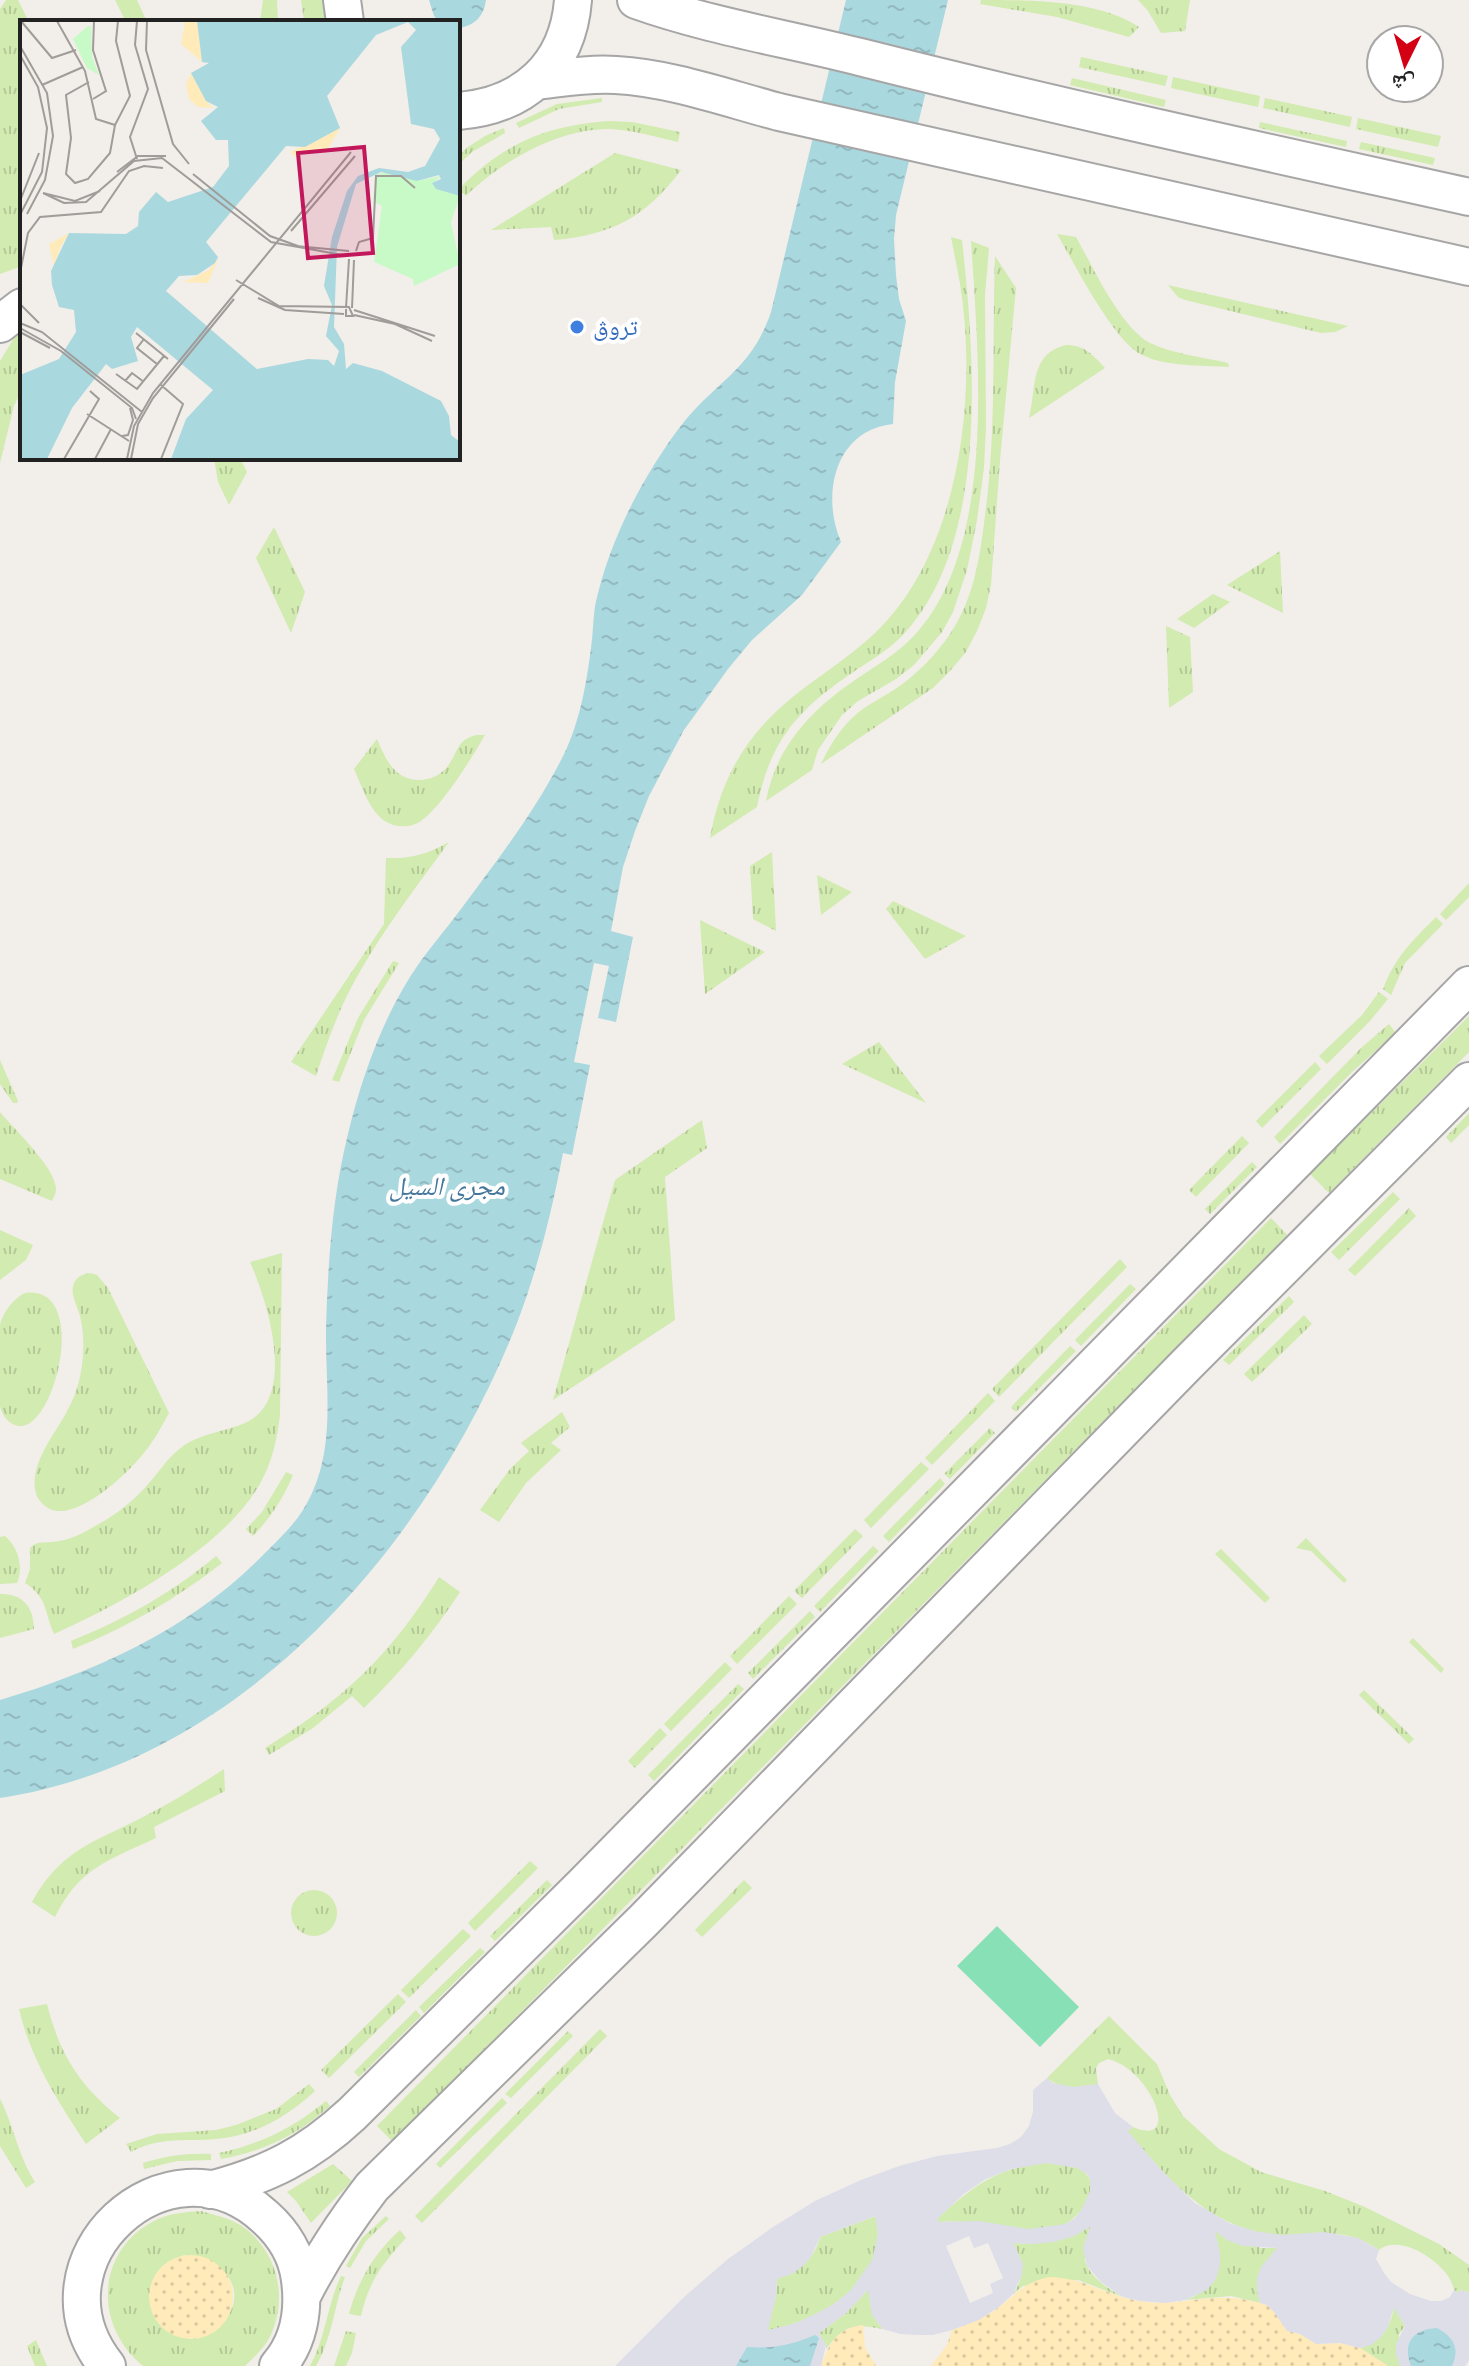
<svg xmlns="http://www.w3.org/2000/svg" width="1469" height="2366" viewBox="0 0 1469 2366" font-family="'Golos Text','Noto Naskh Arabic',sans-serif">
  <defs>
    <pattern id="grass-tufts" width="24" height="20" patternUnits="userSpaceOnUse" patternTransform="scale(2)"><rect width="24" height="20" fill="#d2ebb0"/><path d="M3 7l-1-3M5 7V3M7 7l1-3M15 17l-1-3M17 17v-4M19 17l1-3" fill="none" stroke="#b4c997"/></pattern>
    <pattern id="sand-dots" width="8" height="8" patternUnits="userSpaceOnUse" patternTransform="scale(2)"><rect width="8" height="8" fill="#ffebba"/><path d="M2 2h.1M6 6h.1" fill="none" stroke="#dac9a0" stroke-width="1.8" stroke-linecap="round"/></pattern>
    <pattern id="water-ripples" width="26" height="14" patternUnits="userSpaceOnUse" patternTransform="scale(2)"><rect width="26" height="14" fill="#aad8df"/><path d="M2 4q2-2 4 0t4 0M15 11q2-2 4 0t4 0" fill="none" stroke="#92b9bf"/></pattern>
  </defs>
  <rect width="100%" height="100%" fill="#f2eee9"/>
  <path fill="url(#grass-tufts)" fill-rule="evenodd" d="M6,0H18L29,22H22V266L0,274V9Z
    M115,0H137L147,22H126Z
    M263,0H277L278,22H260Z
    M301,0H322L325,22H304Z
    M981,0C1032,0 1098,0 1139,27L1129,37L1057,17L980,4Z
    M1138,0H1190L1185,31L1161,33L1148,11Z
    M1081,57L1168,76L1165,86L1079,67Z
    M1173,77L1260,96L1258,107L1171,88Z
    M1072,78L1166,100L1164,107L1070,85Z
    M602,98V102L559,109L519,128L516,123L557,104Z
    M1265,98L1352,117L1350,127L1263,108Z
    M1358,118L1441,136L1438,147L1356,129Z
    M610,121L632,122L680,132L678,142C656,137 633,130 610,129C559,128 502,161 466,196L459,189C503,143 548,125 610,121Z
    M1260,122L1347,141L1346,147L1259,128Z
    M504,128L505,133L472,152L458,165V156L468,147L485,136Z
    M1361,142L1435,158L1433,165L1359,149Z
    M615,153L681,170C646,217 612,235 554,240L551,227L491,230Z
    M1057,234L1076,237C1093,267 1120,327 1150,343C1173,354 1203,357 1228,363L1229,367C1202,365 1167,367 1142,355C1114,342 1074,263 1057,234Z
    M951,237L962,240C975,358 990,545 901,637C886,652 869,661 852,673C797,710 770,741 757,807L710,838C720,781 744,738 789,700C817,677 849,658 875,633C954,558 974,419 964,315C962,289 956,263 951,237Z
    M971,241L989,248L985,295L986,427L984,468L977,520L967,570L953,612L942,632L914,665L896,679L858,701L842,715L818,750L812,770L766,801C775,751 807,714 848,685C873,667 899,654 919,630C997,539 978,353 971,241Z
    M995,256L1016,288L1000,460L991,585L986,608L977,631L966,652L950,671L933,688L821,764C829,747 838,732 851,719C866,704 885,697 901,685C919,672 935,655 948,637C972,603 979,564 984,523C997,434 992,345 995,256Z
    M1168,285L1348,326L1335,332L1321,333L1185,300L1178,297Z
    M22,330V389L14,406L0,463V361L14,338Z
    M1066,345C1085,345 1093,355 1105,368L1029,418C1037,388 1029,354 1066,345Z
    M214,458H240L247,472L229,505L218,482Z
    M274,527L305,592L291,633L256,558Z
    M1280,551L1283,613L1227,585Z
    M1213,594L1230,602L1194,628L1177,619Z
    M1166,626L1190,637L1193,692L1169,708Z
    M477,735H485C471,759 443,805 421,821C410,829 392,828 381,818C368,807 361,784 354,769L377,739C381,748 385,759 392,767C406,785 434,784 448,766C458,752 457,739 477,735Z
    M449,842C412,893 372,944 344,1002C333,1026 324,1051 316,1076L291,1062L384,924L386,858C410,859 428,854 449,842Z
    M772,852L776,931L753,919L750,866Z
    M817,875L852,892L821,915Z
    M1469,883V897L1446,920L1440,914Z
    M893,901L966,936L925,959L886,909Z
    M1436,917L1443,924L1405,963L1391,995L1383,989C1395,957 1412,941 1436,917Z
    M700,920L765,952L705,994Z
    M393,961L399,963L364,1020L339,1082L332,1080L358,1018Z
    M1379,992L1388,999L1370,1021L1327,1064L1319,1056L1362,1015Z
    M1469,1016V1052L1329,1193L1310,1174Z
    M1389,1024L1396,1033L1353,1071L1280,1144L1274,1137L1362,1047Z
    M879,1042L926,1103L842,1064Z
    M0,1060L18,1101L17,1103H13L0,1084Z
    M1315,1062L1321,1069L1262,1128L1256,1121Z
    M0,1112C13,1128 56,1168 56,1189C56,1194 54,1196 52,1201L0,1179Z
    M1469,1113V1125L1451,1143L1446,1137Z
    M702,1120L707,1148L665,1177L675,1320L553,1400L615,1180Z
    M1242,1136L1249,1143L1196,1197L1189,1190Z
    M1252,1162L1257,1167L1210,1214L1205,1209Z
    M1393,1192L1400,1199L1339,1260L1331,1252Z
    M1409,1208L1416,1216L1355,1276L1348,1270Z
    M1271,1218L1287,1235L393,2142L377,2126Z
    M0,1230L33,1245L26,1260L0,1280Z
    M282,1253L280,1415C277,1438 273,1459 262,1480C227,1547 121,1604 54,1634C44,1611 48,1598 25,1583L30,1569V1548C36,1541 43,1543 52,1542C69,1541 83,1533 97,1525C116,1515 135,1500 149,1483C160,1471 168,1457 182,1447C202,1432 228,1432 249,1421C297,1394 267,1300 250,1262Z
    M1120,1259L1127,1267L999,1397L992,1389Z
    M90,1273L97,1275L108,1288L169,1413C161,1428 153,1442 143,1454C127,1474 75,1524 48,1508C41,1504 36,1497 35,1489C31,1461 56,1433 67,1411C75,1397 80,1381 82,1365C84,1348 84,1332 80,1316C78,1307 71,1296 73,1287C74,1278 82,1274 90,1273Z
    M1130,1284L1136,1289L1081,1346L1075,1340Z
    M25,1293C90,1284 56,1428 20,1426C10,1426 2,1416 0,1406C0,1396 0,1385 0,1375C0,1359 0,1341 0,1326C2,1313 14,1298 25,1293Z
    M1289,1296L1294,1302L1229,1365L1223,1360Z
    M1304,1315L1312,1324L1252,1382L1244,1374Z
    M1070,1346L1076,1351L1016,1412L1011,1407Z
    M988,1393L995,1401L932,1465L925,1458Z
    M562,1412L570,1427L551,1443L561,1450L526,1483L499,1522L480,1510L510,1469L529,1451L521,1443Z
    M990,1428L995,1433L950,1479L944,1474Z
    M921,1462L929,1469L871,1528L864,1520Z
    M286,1472L293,1475C283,1499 271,1517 253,1536L246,1529L262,1512Z
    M940,1478L945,1484L889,1542L883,1536Z
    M855,1529L863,1536L802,1598L794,1591Z
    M5,1536C18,1547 24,1567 17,1583L0,1584V1537Z
    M1306,1538L1347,1580L1344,1583L1311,1551L1296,1548Z
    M873,1546L879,1551L820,1612L814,1606Z
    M1221,1549L1270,1598L1265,1603L1215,1554Z
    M216,1556L222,1563C176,1599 128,1627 73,1649L71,1641C125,1619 172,1593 216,1556Z
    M439,1577L460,1592C432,1635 401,1672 364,1708L352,1696L313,1728L269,1755L265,1748C344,1699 390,1656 439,1577Z
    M0,1594C22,1593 34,1607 34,1629L0,1638Z
    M789,1596L797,1604L737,1664L730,1656Z
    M810,1611L815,1617L753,1679L748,1673Z
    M1413,1638L1444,1669L1441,1673L1409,1642Z
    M725,1662L732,1669L671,1731L664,1724Z
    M738,1684L744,1689L654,1781L648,1775Z
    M1364,1690L1414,1739L1409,1744L1359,1695Z
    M660,1728L667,1735L635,1768L628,1761Z
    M224,1769L225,1791L154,1827L156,1838C109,1860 79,1868 55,1917L32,1902C62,1849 93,1843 143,1817C171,1803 198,1786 224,1769Z
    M530,1861L538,1868L475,1931L468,1923Z
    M547,1880L552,1885L495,1941L490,1936Z
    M744,1880L752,1888L702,1937L695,1930Z
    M291 1913a23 23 0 1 1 46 0a23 23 0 1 1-46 0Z
    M463,1929L471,1936L409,1998L401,1990Z
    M480,1948L485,1952L424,2013L419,2007Z
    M398,1994L406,2002L329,2078L321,2070Z
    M47,2004C60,2055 79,2085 120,2118L86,2144C57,2100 31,2060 19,2009Z
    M416,2010L421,2016L359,2077L354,2072Z
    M1109,2016L1157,2064L1170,2095L1183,2116L1219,2149L1261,2172L1325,2191L1365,2207L1439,2244L1469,2265V2293L1461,2290L1458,2293L1454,2290C1450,2265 1401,2232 1379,2250C1341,2224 1319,2237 1279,2235C1210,2230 1168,2179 1127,2131L1133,2127C1183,2149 1151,2069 1108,2059L1099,2063L1096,2068L1098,2084C1081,2088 1061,2090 1047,2078Z
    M600,2029L607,2036L422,2223L415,2216Z
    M568,2031L573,2036L511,2098L505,2094Z
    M309,2084L315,2091C287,2117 254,2136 216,2139C183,2142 161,2136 131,2152L126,2144L157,2134L216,2130L236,2125L276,2109Z
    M502,2098L507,2103L440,2168L436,2164Z
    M0,2099C14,2126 18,2156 35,2182L26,2188L0,2146Z
    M326,2101L330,2106C298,2135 264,2151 221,2159L219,2153C261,2144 293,2128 326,2101Z
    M211,2154V2160L177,2161L144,2169L143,2163C166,2156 187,2153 211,2154Z
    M1046,2163C1058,2164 1079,2164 1087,2175C1101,2191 1078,2219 1063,2225C1023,2239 979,2218 938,2222L937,2219C972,2187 997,2167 1046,2163Z
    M333,2164L352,2181L311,2223L296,2201L287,2192Z
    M201,2211C215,2215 229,2218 242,2226C276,2250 288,2294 272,2332C267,2346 255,2356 245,2366H143C92,2324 96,2248 158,2219C172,2213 186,2212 201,2211ZM185,2255C197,2260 219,2264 226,2274C248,2301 223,2330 197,2339L149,2295C154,2271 162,2262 185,2255Z
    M386,2216L389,2219L366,2241L350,2268L346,2266L362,2238Z
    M876,2216C877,2226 879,2236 877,2247C866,2295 811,2322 767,2331L776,2296L777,2279C799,2271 814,2260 820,2237Z
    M1092,2225C1090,2235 1086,2247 1085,2257C1084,2273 1110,2290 1123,2297L1078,2280L1023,2286L1013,2294C1025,2276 1024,2262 1013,2243C1041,2245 1067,2240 1092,2225Z
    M400,2230L406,2238C382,2264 369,2281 361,2316L349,2314C358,2280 374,2254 400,2230Z
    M1213,2230L1261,2248H1278C1261,2267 1253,2276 1260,2303L1231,2296L1185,2300C1220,2288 1226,2262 1213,2230Z
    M341,2276L345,2277C334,2306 332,2339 316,2366H310C326,2337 327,2305 341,2276Z
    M869,2289C870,2306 871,2316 883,2329C853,2323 845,2325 826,2349V2345L819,2333L845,2314Z
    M1394,2307L1405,2326L1399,2334L1400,2366H1388L1360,2348C1380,2342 1391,2327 1394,2307Z
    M346,2331L356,2333L352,2353L346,2366H334Z
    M36,2340L47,2366H35L27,2346Z"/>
  <path fill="url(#sand-dots)" d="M149 2297a42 42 0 1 1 84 0a42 42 0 1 1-84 0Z
    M1049,2277C1082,2277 1108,2296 1139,2301C1178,2308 1211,2291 1251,2301C1256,2302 1263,2303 1268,2306C1277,2312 1282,2322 1287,2331L1300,2334L1316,2344L1340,2343L1360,2348L1388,2366H931L947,2345L952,2330C968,2324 985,2318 999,2307C1018,2292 1024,2283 1049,2277Z
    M863,2325L865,2347L876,2366H821C830,2342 836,2329 863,2325Z"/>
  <path fill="#88e0b6" d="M997,1926L1079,2007L1040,2047L957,1966Z"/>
  <path fill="#dddee8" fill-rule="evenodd" d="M1047,2078L1053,2083L1073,2087L1098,2084L1115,2113L1133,2127L1128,2131L1160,2169L1195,2203L1229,2223L1254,2231L1281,2235L1324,2232L1358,2238L1379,2250L1376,2259L1384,2273L1391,2282L1410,2294L1431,2301H1441L1450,2297L1454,2290L1458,2293L1461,2290L1469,2293V2360L1465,2366H1400L1396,2354V2344L1405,2326L1394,2308L1387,2329L1380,2338L1371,2345L1360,2348L1340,2343L1316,2344L1300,2334L1287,2331L1274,2312L1267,2305L1260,2303L1257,2291V2278L1261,2267L1277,2248L1243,2246L1227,2240L1215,2231L1220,2252V2266L1216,2279L1207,2290L1185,2300L1166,2303L1140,2301L1123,2297L1101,2282L1087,2266L1083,2248L1090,2227L1074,2236L1054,2242L1033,2244L1013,2243L1023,2264L1022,2275L1013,2294L999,2307L979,2320L952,2330L933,2335H917L900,2334L883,2329L872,2315L868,2290L845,2314L819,2333L826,2345L821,2366H615L683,2298L728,2259L773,2227L815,2201L861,2180L899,2166L937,2156L997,2148L1010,2144L1021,2137L1029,2126L1033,2112V2090ZM1046,2163L1077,2168L1087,2174L1090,2179V2191L1082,2209L1075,2218L1065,2224L1029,2229L979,2221L939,2222L937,2219L965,2193L986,2179L1011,2169ZM875,2216L878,2234L872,2260L851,2290L834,2304L815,2314L796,2323L768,2330L776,2296L777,2279L792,2274L803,2266L811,2257L820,2237ZM969,2236L974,2248L988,2243L1003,2278L990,2284L993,2293L970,2303L946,2246Z"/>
  <path fill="url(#water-ripples)" d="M429,0H486C484,16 475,26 458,28V22H440L434,16Z
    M846,0H948L896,215L894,239L896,275L899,299L906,321L895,382L893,424C834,430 821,496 841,542L802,595L752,640L728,669L684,730L649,796L635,831L623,867L611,931L633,937L616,1022L598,1018L609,966L594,963L574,1062L590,1065L572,1155L563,1153C552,1211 538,1268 517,1323C431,1542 244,1761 0,1798V1700C98,1671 192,1628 264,1554C278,1540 293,1526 303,1510C338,1454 325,1390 326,1328C328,1263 332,1198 348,1134C361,1080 380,1025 410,977C425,953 444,932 461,909C496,862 533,814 560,762C579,727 586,687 591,648C593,634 593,620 595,606C604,563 623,518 645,480C658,458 672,436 688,417C723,377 752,367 771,312Z
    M1437,2328C1454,2337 1460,2349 1452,2366H1411C1402,2343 1413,2329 1437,2328Z
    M815,2335L819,2338L810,2366H736L747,2347C772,2349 792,2345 815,2335Z"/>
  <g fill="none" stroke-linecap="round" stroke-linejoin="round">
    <g stroke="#a6a6a6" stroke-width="40">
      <path id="minor" d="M342,0L345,22
        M636,0C709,26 785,38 860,57C1062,108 1266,152 1469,197
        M536,81C562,78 589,73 616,75C671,78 726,98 779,112L1469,267
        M458,111C524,106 568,66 573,0
        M0,324L22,307
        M210,2190C268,2175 308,2155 352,2114L583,1885L1469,985
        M302,2296C322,2256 345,2222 372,2187L644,1920L1187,1364L1469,1081
        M107,2366C23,2261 168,2128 265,2217C283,2233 297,2255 300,2280C304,2310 299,2342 278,2366"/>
    </g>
    <use href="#minor" stroke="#fff" stroke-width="36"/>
  </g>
  <circle fill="#3f7fe0" stroke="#fff" stroke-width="3" cx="577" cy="327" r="8"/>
  <g text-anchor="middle" stroke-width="8" stroke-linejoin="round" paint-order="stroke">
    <g font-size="24" fill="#366cbe" stroke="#fff" text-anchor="start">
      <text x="593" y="335">تروڨ</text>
    </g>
    <g font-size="26" font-style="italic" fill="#44779b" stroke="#fff">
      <text x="447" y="1195">مجرى السيل</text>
    </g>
  </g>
  <g transform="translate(20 20)">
    <rect width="440" height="440" fill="#f2eee9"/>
    <path d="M165,1H177L182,42L161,24ZM171,53L186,81L193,88L178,87L169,79L166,65ZM321,107L306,132H280L276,137L270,132ZM49,213L40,228L34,246L29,224ZM199,238L188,263L163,262L189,250Z" fill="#ffebba"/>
    <path d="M68,6H71L72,37L79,55L67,48L53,19ZM372,152L397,161L421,156L413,163L416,169L440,176L431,202L440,244L394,266L393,259L354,242L362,186L353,181L355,160L357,154Z" fill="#c8fac8"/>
    <path d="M177,1H440V176L416,169L412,163L421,159L419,155L397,161L361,152L336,164L317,227L314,307L324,324L326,349L333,343L362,351L421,381L429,396L431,415L440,422V439H151L166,399L193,370L117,307L111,317L118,341L92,349L86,344L52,388L27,439H0V355L39,339L56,312L54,290L39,287L32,265L31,251L49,213L106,214L118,206L119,192L136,172L148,182L193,167L209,146L208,120H196L181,101L198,87L186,81L171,53L189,43L182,42ZM388,2L396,10L381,27L391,104L414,109L420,119L405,146L388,152L359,148L338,156L327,171L312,217L304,266L312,285L306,316L319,331L314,346L308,340L288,339L237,349L146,271L159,256L177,255L195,243L198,237L186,222L266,126L285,127L320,108L307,76L356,15Z" fill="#aad8df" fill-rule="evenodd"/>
    <path fill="none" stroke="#9f9c99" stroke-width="2" d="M1,1L32,38L56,30M37,1L65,51L76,99L95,105M117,1L115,25L128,69L110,117L117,139M127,1L126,30L153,124L169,144M0,26L27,73L33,116L25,160L7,194M0,35L18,67L27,108L22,152L0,195M69,62L46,75L51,118L46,154L55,163L68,159L90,133L95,105L110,76L96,21L98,1M22,65L63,47M73,79L86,71L73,30L74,1M97,152L118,136H146M173,154L250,216L278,226M23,173L44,183L66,182L114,141L142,138L251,222L328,236M23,173L55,181L80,171M0,181L19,133M271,211L335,136M276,226L329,231M336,231L339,222L353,218L356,156H381L395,168M0,253L8,213L20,197L81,192L109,151L124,146L143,148M216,260L259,286L329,287L333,296H326V289M238,278L265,290L324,294M0,284L19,303M326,288L329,239M332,288L334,240M334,290L415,316M334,295L375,304L412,321M0,303L22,312L122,392M0,308L41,331L112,388L116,399M0,312L30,328M116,313L148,339M124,319L117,328L137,344M96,354L117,369L144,336M105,361L112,353L124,362M67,394L109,421M102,416L108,415L113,400L110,388M44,439L79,379L70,371M75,439L91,409M107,439L114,406L133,373L331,132M111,439L118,404L133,378L214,279M141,439L163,384L141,365"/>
    <path fill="#c2185b" fill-opacity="0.15" stroke="#c2185b" stroke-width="4" d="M344,127L353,233L288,238L278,133Z"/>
    <rect width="440" height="440" fill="none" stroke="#222" stroke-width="4"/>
  </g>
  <g transform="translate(1405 64) rotate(185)"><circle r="38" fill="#ffffff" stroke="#a7a7a7" stroke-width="2"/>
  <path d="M0-6L14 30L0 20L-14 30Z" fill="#d40013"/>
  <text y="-12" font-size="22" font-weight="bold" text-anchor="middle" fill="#222222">ش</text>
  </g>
</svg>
